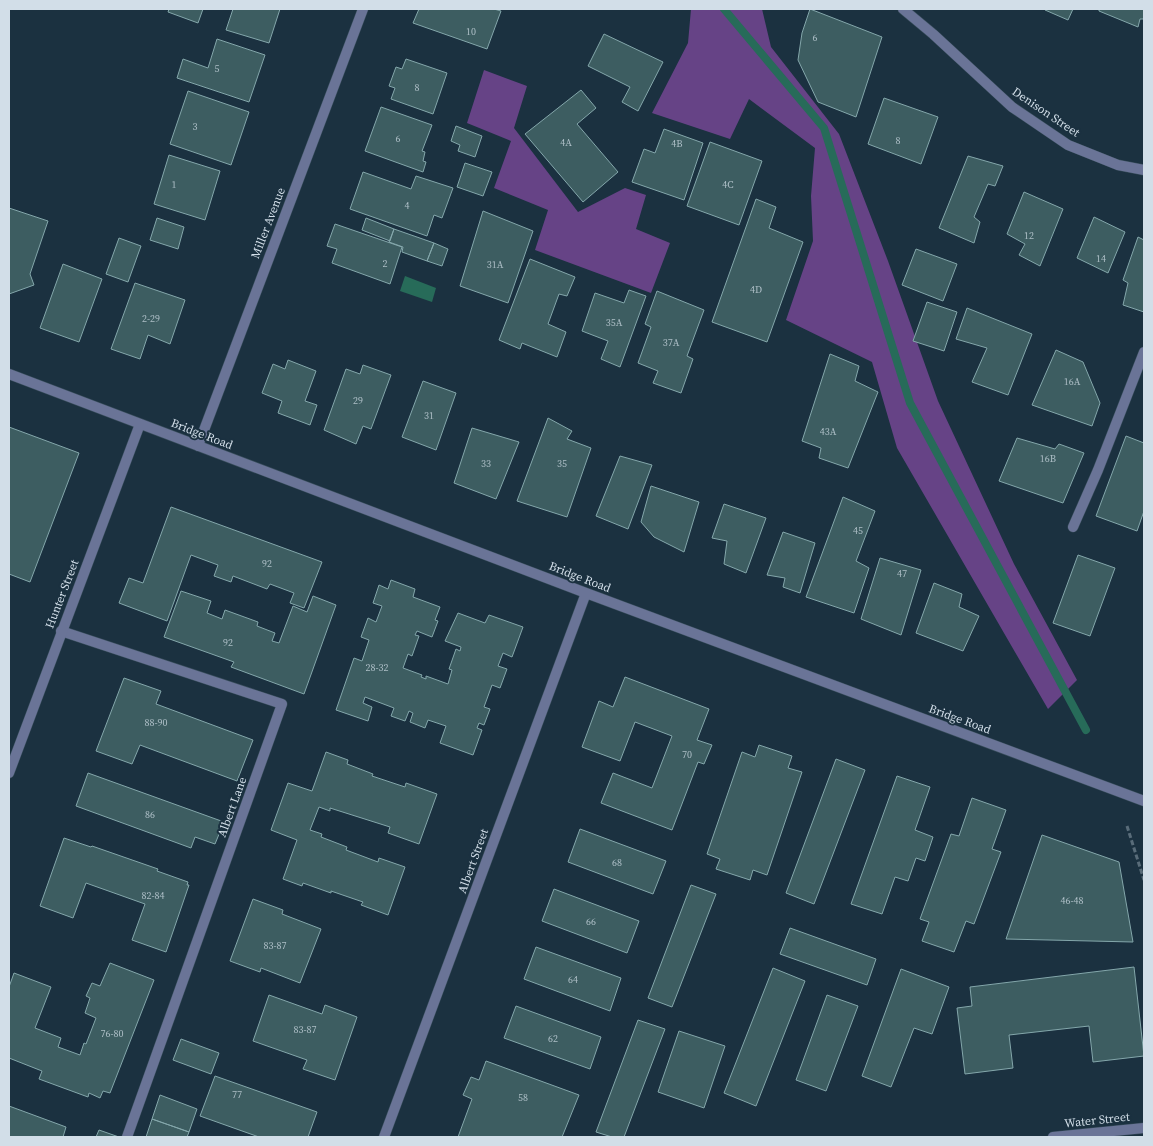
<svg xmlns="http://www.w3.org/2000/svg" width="1153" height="1146" viewBox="0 0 1153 1146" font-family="'Source Serif 4',serif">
  <rect width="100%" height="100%" fill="#1b3140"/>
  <path fill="#664386" d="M691,9H762L771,47L839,134L888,261L938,401L1014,564L1077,680L1048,709L897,448L872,362L786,320L813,241L811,196L815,148L749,99L730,139L652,113L688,43Z
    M484,70L527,86L514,128L578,212L625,188L646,195L636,229L670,243L651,293L535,250L548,210L494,188L511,141L467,123Z"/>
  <path fill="#276b59" d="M405,276L436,288L432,302L400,291Z"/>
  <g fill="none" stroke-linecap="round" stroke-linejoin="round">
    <path stroke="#276b59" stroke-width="8" d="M724,9L824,128L910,403L1086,730"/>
  </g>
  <path fill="#3d5d61" stroke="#84a7ab" d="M169,9H203L198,23L168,12Z
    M233,9H280L269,43L226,30Z
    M419,9H494L501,11L487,49L413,23Z
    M810,9L882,37L856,117L818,102L798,60L802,33Z
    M1046,9H1073L1068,20L1045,10Z
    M1099,9H1144V19H1140L1138,27L1099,11Z
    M604,34L663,62L638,111L622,102L630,87L588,66Z
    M217,39L265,55L249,102L177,78L183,59L208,68Z
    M406,59L447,73L433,114L391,99L395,88L389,86L396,67L402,69Z
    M581,90L596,108L577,124L618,172L583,202L525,134Z
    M188,91L249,112L231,165L170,144Z
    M884,98L938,117L921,164L868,144Z
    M381,107L432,125L422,151L425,152L423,161L426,162L423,172L365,151Z
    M456,126L482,136L475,157L458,151L460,145L451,141Z
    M664,129L703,143L684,200L632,182L644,149L655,153Z
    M710,142L762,161L739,225L687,206Z
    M169,155L220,171L205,220L154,204Z
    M968,156L1003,166L995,186L988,184L974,217L980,222L974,243L939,228Z
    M465,163L492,172L483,196L457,187Z
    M363,172L411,189L416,176L453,188L442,218L434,215L427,236L350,209Z
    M1024,192L1063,209L1040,266L1019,255L1025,244L1007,234Z
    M756,199L776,207L769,228L803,242L767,342L712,322Z
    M9,208L48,221L30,274L34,285L9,294Z
    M483,211L533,231L508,303L460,286Z
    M1094,217L1125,232L1108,273L1077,258Z
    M157,218L184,227L178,249L150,240Z
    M366,218L394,229L390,241L362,230Z
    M335,224L402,247L390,284L332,263L337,249L327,246Z
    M394,229L434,243L427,261L402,252L403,247L389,242Z
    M1138,237L1144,240V312L1123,305L1128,283L1123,280Z
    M119,238L141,246L128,282L106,274Z
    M434,243L448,249L442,266L427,261Z
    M916,249L957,264L943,301L902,285Z
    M530,259L575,277L567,296L559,294L548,324L566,332L557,357L522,343L520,349L499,340Z
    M63,264L102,279L79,342L40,328Z
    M135,283L185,300L170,344L148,335L140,359L111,349Z
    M629,290L646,296L620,367L601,359L608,341L582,331L595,293L624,303Z
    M657,291L704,310L687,356L693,359L681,393L653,383L658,371L638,363L651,327L645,324Z
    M927,302L957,312L944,351L913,341Z
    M967,308L1032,334L1008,395L972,382L987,348L956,339Z
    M1056,350L1083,362L1100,403L1092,426L1032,405Z
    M830,354L859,366L855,381L878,392L848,468L819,458L821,448L802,441Z
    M288,360L316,371L305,401L317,405L310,425L278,413L282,401L262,393L273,364L285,369Z
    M363,365L391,375L371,429L363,426L356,444L324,430L346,369L360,374Z
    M423,381L456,393L436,450L402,437Z
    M548,418L572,431L567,439L591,448L567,517L517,501Z
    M9,427L79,453L30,582L9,574Z
    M472,428L519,442L496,499L454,483Z
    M1126,436L1144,443V511L1137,531L1096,516Z
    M1017,438L1055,449L1059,444L1084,453L1063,503L999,481Z
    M620,456L652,465L628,529L596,516Z
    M651,486L699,502L684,552L654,537L641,522Z
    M843,497L875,511L856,561L869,568L854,613L806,597Z
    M724,504L766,518L746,573L724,564L727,541L712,538Z
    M171,507L322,562L304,608L290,603L294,593L270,584L267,589L233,576L231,582L214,576L218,565L191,555L167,621L119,603L129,578L143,583Z
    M783,532L815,543L800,593L783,587L785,578L767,575Z
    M1078,555L1115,568L1090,636L1053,623Z
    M880,558L921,570L901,635L861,619Z
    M391,580L415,589L413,597L440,607L435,620L438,621L432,637L417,631L415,635L419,636L412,656L408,654L403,668L422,675L421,677L426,679V676L448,684L452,670L449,669L456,649L460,651L461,647L445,641L458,613L485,623L489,615L523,627L512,657L503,653L498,666L507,669L500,688L492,685L484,707L490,709L484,725L479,723L477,728L482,730L473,755L440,743L446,726L428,720L425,728L410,722L413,713L409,711L405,721L391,716L394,708L365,697L363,703L372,707L368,721L336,710L354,658L362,661L369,640L361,637L368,618L376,622L382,606L373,603L379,585L388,589Z
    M934,583L962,594L959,607L979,616L963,651L916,633Z
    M181,591L211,601L207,613L222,619L225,610L258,622L257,626L275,633L272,641L279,643L293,606L307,612L313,596L336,605L304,694L231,667L234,662L164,637Z
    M625,677L709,709L697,740L712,745L704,764L698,762L672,830L601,803L613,773L652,788L672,736L635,722L620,761L582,747L599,701L613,707Z
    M124,678L161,691L156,704L253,740L237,781L140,745L132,764L96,751Z
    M759,745L792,756L788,768L802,772L767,875L753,870L750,880L716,869L720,859L707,854L742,752L755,757Z
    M326,752L348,760L347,764L373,774L372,776L405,787L406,783L437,794L419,844L388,833L390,827L330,808V811L319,807L310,830L322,834L321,837L347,847L346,850L378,862L379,858L405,867L388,915L361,905L363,902L331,891V893L303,883L302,886L283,879L297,840L271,830L288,783L312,791Z
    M836,759L865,770L814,904L786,893Z
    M88,773L224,822L215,844L195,837L191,848L76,806Z
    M897,776L930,787L915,830L933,837L925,861L916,858L908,881L895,877L882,914L851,904Z
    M972,798L1006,810L992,849L1001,852L974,924L966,921L954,952L922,941L929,922L920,919L951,834L959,836Z
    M580,829L666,861L653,894L568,862Z
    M1042,835L1119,862L1133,942L1006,939Z
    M64,838L91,847L92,846L158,869L157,871L188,882L187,885H189L166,952L132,940L145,904L86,883L73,918L40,906Z
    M691,885L716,894L672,1007L648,998Z
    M554,889L639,921L627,953L542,921Z
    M253,899L283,910L282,914L321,929L300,983L261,968L260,972L230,961Z
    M790,928L876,959L867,985L780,954Z
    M536,947L621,978L610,1011L524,979Z
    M110,963L154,980L110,1093L103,1091L100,1098L89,1093L88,1097L39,1079L42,1071L9,1058V987L14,973L51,987L35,1028L61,1038L58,1047L80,1055L84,1043L86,1044L96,1018L85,1013L90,998L86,996L92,983L100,986Z
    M1134,967L1144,1056L1093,1062L1089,1026L1009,1035L1013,1068L965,1074L957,1008L972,1006L970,987Z
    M773,968L805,981L756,1106L724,1093Z
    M901,969L949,987L932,1034L914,1028L891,1087L862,1076Z
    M269,995L322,1014L325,1005L357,1017L335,1080L303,1069L307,1060L253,1041Z
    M827,995L858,1006L826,1091L796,1080Z
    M516,1006L601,1037L590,1069L504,1038Z
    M638,1020L665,1029L624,1137H612L596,1132Z
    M679,1031L725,1046L704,1108L658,1092Z
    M181,1039L219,1053L211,1074L173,1060Z
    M486,1061L579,1095L562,1137H458L472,1099L463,1095L471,1077L479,1080Z
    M215,1076L317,1112L308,1137H259L200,1116Z
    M160,1095L197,1109L189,1132L152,1119Z
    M9,1106L66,1127L63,1137H9Z
    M152,1119L189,1132L187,1137H146Z
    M99,1130L119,1137H96Z"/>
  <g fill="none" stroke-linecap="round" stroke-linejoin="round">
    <g stroke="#384d5b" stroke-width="11">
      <path id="lane" d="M1073,527L1098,470L1144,352
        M61,631L282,704L127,1137"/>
    </g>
    <g stroke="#384d5b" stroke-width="11">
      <path id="street" d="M903,9L933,34L1012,107L1068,145L1118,165L1144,170
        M9,374L586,593L1144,801
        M198,446L363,9
        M9,773L140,424
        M384,1137L586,593
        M1053,1137L1144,1128"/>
    </g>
    <path stroke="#596c79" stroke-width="3" stroke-dasharray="5 2.5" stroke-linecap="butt" d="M1127,826L1144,880"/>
    <use href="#lane" stroke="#6a7497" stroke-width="10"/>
    <use href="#street" stroke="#6a7497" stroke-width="10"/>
  </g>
  <g text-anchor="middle" stroke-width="4" stroke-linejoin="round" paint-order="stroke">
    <g font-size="10" fill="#adbec6">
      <text x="471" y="35">10</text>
      <text x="815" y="41">6</text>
      <text x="217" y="72">5</text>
      <text x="417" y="91">8</text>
      <text x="195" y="130">3</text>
      <text x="398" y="142">6</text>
      <text x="898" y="144">8</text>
      <text x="566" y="146">4A</text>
      <text x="677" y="147">4B</text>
      <text x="174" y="188">1</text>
      <text x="728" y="188">4C</text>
      <text x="407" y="209">4</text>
      <text x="1029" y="239">12</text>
      <text x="1101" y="262">14</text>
      <text x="385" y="267">2</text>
      <text x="495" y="268">31A</text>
      <text x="756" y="293">4D</text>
      <text x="151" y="322">2-29</text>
      <text x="614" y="326">35A</text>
      <text x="671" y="346">37A</text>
      <text x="1072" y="385">16A</text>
      <text x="358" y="404">29</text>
      <text x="429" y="419">31</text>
      <text x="828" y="435">43A</text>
      <text x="1048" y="462">16B</text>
      <text x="486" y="467">33</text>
      <text x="562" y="467">35</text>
      <text x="858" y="534">45</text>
      <text x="267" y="567">92</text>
      <text x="902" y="577">47</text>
      <text x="228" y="646">92</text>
      <text x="377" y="671">28-32</text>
      <text x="156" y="726">88-90</text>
      <text x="687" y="758">70</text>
      <text x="150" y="818">86</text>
      <text x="617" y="866">68</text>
      <text x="153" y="899">82-84</text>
      <text x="1072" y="904">46-48</text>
      <text x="591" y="925">66</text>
      <text x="275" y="949">83-87</text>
      <text x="573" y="983">64</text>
      <text x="305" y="1033">83-87</text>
      <text x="112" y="1037">76-80</text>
      <text x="553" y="1042">62</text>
      <text x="237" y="1098">77</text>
      <text x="523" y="1101">58</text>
    </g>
    <g font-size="12" fill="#d2dee8" stroke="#1b3140">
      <text transform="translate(1046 112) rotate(34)" y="4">Denison Street</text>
      <text transform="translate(268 223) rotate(-69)" y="4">Miller Avenue</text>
      <text transform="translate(202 434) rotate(21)" y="4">Bridge Road</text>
      <text transform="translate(580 577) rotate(21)" y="4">Bridge Road</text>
      <text transform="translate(62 594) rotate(-69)" y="4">Hunter Street</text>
      <text transform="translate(960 719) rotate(20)" y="4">Bridge Road</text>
      <text transform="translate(232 807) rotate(-70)" y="4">Albert Lane</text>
      <text transform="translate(473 861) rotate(-70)" y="4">Albert Street</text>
      <text transform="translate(1097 1120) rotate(-6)" y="4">Water Street</text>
    </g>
  </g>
  <rect width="1153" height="1146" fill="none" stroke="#d2dee8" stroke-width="20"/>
</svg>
